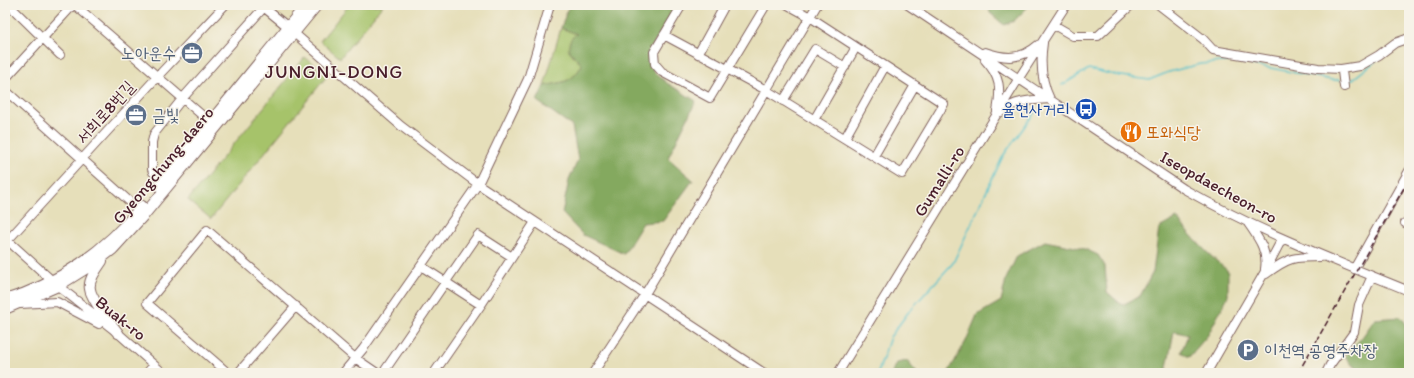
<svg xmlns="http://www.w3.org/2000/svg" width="1414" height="378" viewBox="0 0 1414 378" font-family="Itim,'Poor Story',sans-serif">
  <rect width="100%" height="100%" fill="#f7f3e8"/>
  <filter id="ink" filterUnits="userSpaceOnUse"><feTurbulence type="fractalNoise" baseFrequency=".025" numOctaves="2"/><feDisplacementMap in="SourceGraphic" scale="8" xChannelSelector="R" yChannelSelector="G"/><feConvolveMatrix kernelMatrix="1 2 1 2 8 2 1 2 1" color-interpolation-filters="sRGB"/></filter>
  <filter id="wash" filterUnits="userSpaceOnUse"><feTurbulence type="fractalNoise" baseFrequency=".012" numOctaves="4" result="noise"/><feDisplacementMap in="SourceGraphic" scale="16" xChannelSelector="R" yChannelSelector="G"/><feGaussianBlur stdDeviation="0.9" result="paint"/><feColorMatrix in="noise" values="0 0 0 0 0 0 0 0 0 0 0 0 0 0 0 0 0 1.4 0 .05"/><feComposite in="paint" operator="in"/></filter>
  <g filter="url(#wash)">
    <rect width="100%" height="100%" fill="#e6dfba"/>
    <path fill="#a6c36a" stroke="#78714a" d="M349,5H383L340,58L320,41Z
      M561,28L578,34L571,53L582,65C572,83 563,82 544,86Z
      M305,57L327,76L211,219L188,200Z"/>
    <path fill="#84a95e" stroke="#676444" d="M569,5H674L677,7L651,48L653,71L667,83L696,101L668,158L693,180L663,221L643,223L624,254L583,235L562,213L569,180L578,160L572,126L537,101L544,86C563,82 572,83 582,65L568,49C570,42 570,37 577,34L561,28Z
      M989,5H1030L1014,21L1004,25L990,13Z
      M1177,218C1192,238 1209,255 1228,271V296L1208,335L1189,357L1181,352L1188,335L1174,331L1166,373H948L966,341L977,315L1001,301L1006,279L1017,256L1045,241L1085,249L1098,255L1105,266L1107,292L1122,305L1140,296L1153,272L1159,228Z
      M1401,317L1409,328V373H1365L1352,365L1345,356L1363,336L1375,319Z
      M907,361L917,373H892L897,363Z"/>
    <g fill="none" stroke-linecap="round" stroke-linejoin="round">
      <path stroke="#54c1cb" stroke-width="1.5" d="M1395,48L1409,45
        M1345,79H1353L1377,60
        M1062,85L1089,69L1115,75L1149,80L1169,72L1200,64L1234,61L1332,80H1340
        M878,373L890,337L910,310L953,263L1003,156L1035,112"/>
    </g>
  </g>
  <g filter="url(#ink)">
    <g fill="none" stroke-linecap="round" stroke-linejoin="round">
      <g stroke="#81625d" stroke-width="10">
        <path id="minor" d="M9,5L60,55
          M75,5L211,123
          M261,5L288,27
          M682,5L654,52L655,64L662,72L710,98L766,5
          M908,5L1184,189C1256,230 1333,260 1409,291
          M1159,5L1203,39L1213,50L1318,68L1341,69L1360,66L1379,55L1395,43L1409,38
          M1054,25L1073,36H1098L1131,5
          M294,33L401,126L478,184L764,373
          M664,35L766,90L902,174L944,104L810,17L788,5
          M985,52C1005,59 1021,60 1038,45
          M698,54L725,5
          M985,60C1001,77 1001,89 997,111
          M1342,71L1344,87
          M5,79L73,5
          M5,90L139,210
          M783,101L815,49L845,67
          M1001,112C1015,100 1032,100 1050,99C1041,81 1040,63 1043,43
          M814,120L856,47
          M845,138L885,66
          M874,156L915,85
          M163,181L153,172L152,169V142L154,134L182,99L266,5
          M1248,223C1258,238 1268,250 1265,269
          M1405,223L1409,225
          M5,238L58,286L118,333L163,373
          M8,240L157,77L225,5
          M421,266L481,305
          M1354,269L1409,171
          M1266,274C1289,257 1293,257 1321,257
          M20,304L57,302L99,324
          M1208,370L1263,275L1282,239
          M147,373L154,365
          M228,373L147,303L207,230L355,358L377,373
          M238,373L296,306
          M343,373L363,349L478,184L528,79L550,5
          M383,373L478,235L512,257
          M434,373L481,305L535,222
          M593,373L645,294L817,5
          M838,373L1019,78L1066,5
          M1326,373L1330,365L1354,332L1359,305L1372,276"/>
      </g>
      <g stroke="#81625d" stroke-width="12">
        <path id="major" d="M158,186L306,5
          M102,261C97,268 88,280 90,289C91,299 111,324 118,333
          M5,300C59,284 106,250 142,206
          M5,309L58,286L95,263L113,249L144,215L317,5"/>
      </g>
      <use href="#minor" stroke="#fff" stroke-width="8"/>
      <use href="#major" stroke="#fff" stroke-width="10"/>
      <path stroke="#4a1f2b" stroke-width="1.5" stroke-dasharray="6 3" stroke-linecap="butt" d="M1298,373L1409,179"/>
    </g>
  </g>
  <defs>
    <g id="office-disc" transform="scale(1.15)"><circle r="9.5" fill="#5c6f8a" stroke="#f7f3e8"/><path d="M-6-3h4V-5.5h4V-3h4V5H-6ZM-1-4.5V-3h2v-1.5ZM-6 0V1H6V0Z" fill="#fff"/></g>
    <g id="bus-disc" transform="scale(1.15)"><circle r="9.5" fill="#1a4fb4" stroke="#f7f3e8"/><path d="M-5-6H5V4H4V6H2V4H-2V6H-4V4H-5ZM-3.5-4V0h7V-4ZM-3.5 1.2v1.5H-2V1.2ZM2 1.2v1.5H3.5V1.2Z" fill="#fff"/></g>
    <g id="restaurant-disc" transform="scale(1.15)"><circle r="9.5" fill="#e8710a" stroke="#f7f3e8"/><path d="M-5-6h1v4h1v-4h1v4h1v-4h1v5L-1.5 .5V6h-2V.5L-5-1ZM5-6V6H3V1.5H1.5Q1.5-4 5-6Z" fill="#fff"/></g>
    <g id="parking-disc" transform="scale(1.15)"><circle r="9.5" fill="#5c6f8a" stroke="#f7f3e8"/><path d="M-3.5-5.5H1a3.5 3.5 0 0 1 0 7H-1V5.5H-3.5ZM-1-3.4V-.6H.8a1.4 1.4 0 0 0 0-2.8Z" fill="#fff"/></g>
  </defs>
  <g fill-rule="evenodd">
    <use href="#office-disc" x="192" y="53"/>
    <use href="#bus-disc" x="1086" y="109"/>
    <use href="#office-disc" x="136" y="115"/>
    <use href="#restaurant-disc" x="1131" y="132"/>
    <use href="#parking-disc" x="1248" y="350"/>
  </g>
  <g text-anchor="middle" stroke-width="3" stroke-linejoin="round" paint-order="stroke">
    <g font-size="17" fill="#4e5e75" stroke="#f7f3e8" text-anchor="start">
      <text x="176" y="59" text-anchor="end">노아운수</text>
      <text x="152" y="121">금빛</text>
      <text x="1264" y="356">이천역 공영주차장</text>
    </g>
    <g font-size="17" fill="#164399" stroke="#f7f3e8" text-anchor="end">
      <text x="1070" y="115">율현사거리</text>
    </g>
    <g font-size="17" fill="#4a1f2b" stroke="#f7f3e8">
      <text transform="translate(105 112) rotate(-48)" y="6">서희로8번길</text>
      <text transform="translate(163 165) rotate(-50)" y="6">Gyeongchung-daero</text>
      <text transform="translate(939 181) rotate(-58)" y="6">Gumalli-ro</text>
      <text transform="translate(1219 187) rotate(29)" y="6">Iseopdaecheon-ro</text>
      <text transform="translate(121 318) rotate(39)" y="6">Buak-ro</text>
    </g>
    <g font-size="17" fill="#c56008" stroke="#f7f3e8" text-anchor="start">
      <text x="1146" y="138">또와식당</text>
    </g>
    <g font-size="19" letter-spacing="1" fill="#4a1f2b" stroke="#f7f3e8">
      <text x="334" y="78">JUNGNI-DONG</text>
    </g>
  </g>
  <rect width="1414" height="378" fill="none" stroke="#f7f3e8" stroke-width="20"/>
</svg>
